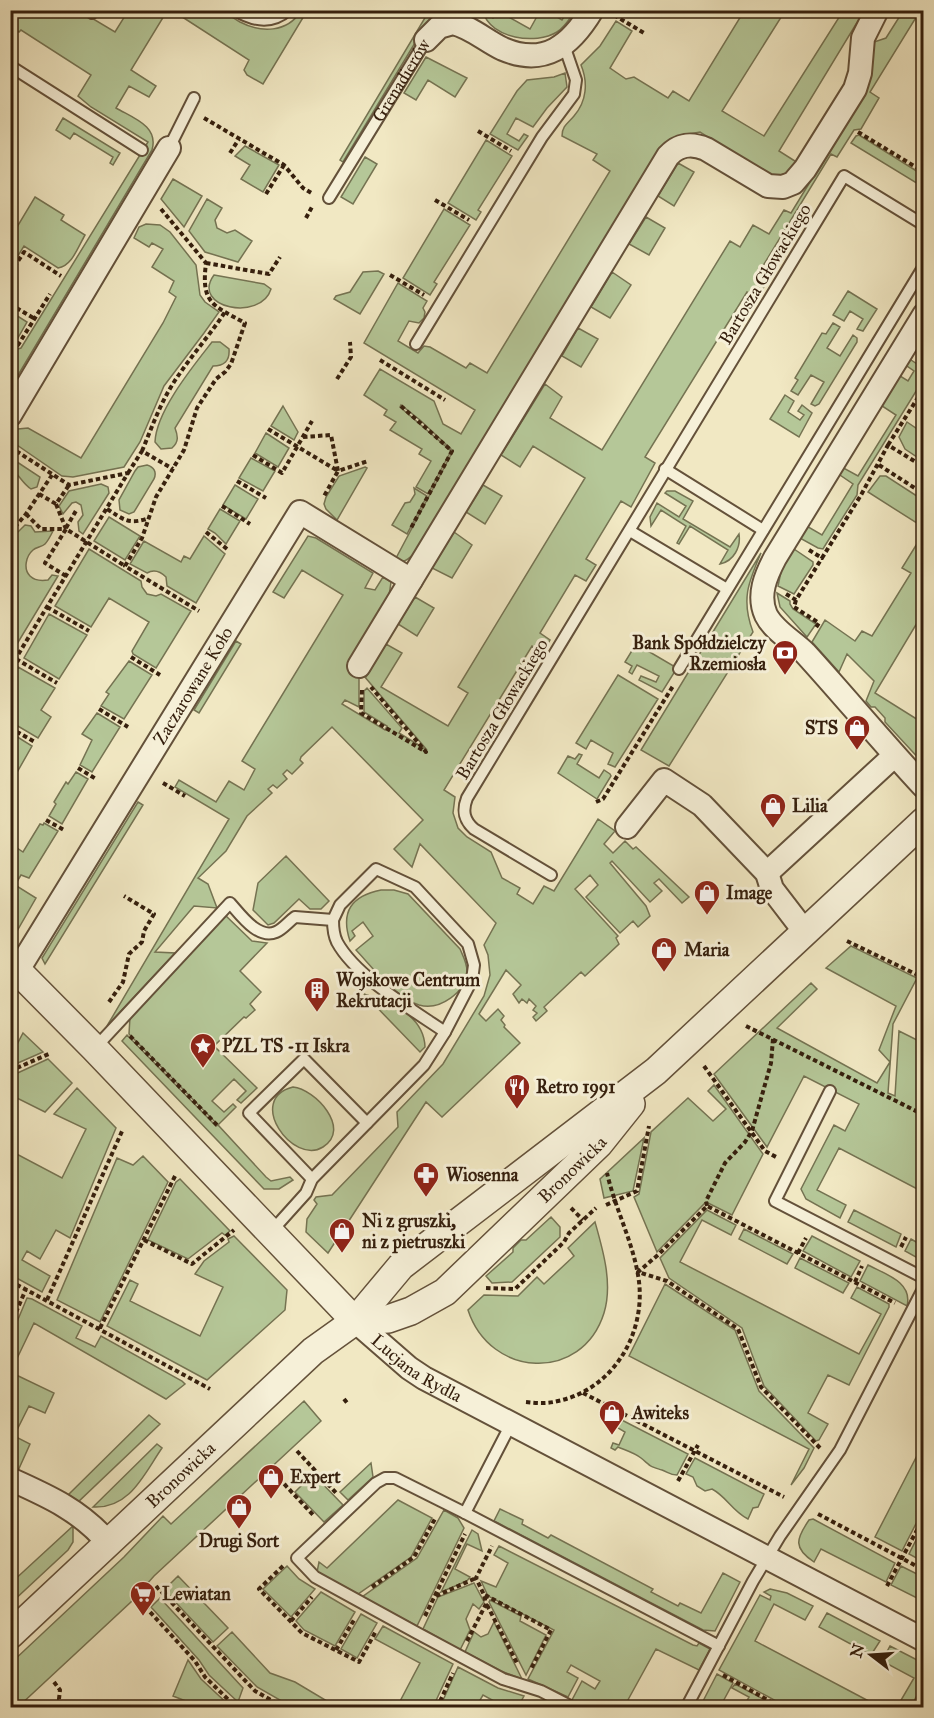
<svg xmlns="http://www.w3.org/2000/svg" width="934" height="1718" viewBox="0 0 934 1718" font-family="'IM FELL Great Primer',serif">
  <rect width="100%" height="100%" fill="#f1e8c3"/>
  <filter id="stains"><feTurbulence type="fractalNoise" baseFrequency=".00333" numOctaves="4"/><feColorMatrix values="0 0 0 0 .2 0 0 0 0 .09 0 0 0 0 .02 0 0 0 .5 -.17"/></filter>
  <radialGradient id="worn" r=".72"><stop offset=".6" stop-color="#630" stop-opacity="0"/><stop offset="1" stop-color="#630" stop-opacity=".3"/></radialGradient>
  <path fill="#b5c798" stroke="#757352" stroke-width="1.5" d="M11,11H80L115,32L128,11H167L131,70L156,86L149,97L129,86L116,108C133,118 159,126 152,150L11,387V351L21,348L148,142L91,107L78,96L91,75L21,30L19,32L11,27Z
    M173,11C187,10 205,8 219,10C226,12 233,18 240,22C261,33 287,33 301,11H307L263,84L247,75L244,70L249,60Z
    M429,11H440L427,23L343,162L340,160Z
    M498,11L530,29L540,11H547L562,20L568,11H575C570,18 565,27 557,32C536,45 491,39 483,12L493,18Z
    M744,11H785L722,111L764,136L843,11H864L779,151L798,163L785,176L774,178L700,132L678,136L666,143L414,554C407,560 405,563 395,560L453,451L420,420L401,405L400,407L451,451L428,494L416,487L431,461L419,454L422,449L390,430L396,422L384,415L387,410L364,395L380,369L434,401L443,424L461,434L475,410L364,343L398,283L427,301L423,308L425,312L424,318L419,323L409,321L398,341L418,353L424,346L430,347L466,368L470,363L487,373L610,171L593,160L597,154L562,136C562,126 568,123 574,116C587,101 588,82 581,65L600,46L616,21L632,31L610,68L626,79L634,77L668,98L673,91L689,101Z
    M903,11H920L870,92L879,98L861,129L854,130L837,157L831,154L755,279L765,285L758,297L747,292L645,457L655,463L631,507L621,501L586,559L596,565L586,581L575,575L540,633L550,640L543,652L532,646L444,790L455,797L453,813L458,828L467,837L491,852L502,878L520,888L517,894L533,904L544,886L554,891L598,819L615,831L604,844L613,853L625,841L633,849L636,847L689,897L682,903L659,879L654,883L662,891L650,902L612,861L610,863L646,906L650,916L638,927L633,921L620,933L586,897L598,885L590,875L575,889L618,936L616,938L619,944L585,976L581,972L544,1007L547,1011L536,1021L533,1017L537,1013L533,1010L536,1006L529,999L527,1003L522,999L519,1003L513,994L521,985L506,970L479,1014L486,1021L498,1009L504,1016L501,1020L505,1025L504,1027L520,1043L442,1117L426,1102L328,1253L306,1232L307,1219L317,1204L314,1200L316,1197L332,1195L398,1127L397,1112L443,1064L484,996L490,975L488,955L484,945L496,923L420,844L412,867L394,849L423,820L332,727L301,757L300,760L303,763L292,774L287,770L283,774L287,779L277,788L273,785L268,789L272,793L247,816L226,851L198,878L208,884L217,908L194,906L155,952L175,953L107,1026L229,819L175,787L179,780L216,802L229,781L244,790L255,769L242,761L343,595L302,570L284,598L273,592L308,536L316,538L373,573L365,588L375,590L383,577L391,582L389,596L347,665L359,673V707L345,700L342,704L385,730L387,726L364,712V691L367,688L402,728L399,733L427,750L364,676L366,677L386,644L402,653L381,687L448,726L468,693L458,687L585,478L533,446L520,467L501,455L545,384L562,397L550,418L602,450L730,241L740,247L753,225L769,234L784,210L791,213L867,89L871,76L874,42L886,38Z
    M426,57L467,78L455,97L428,80L416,100L404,93Z
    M565,73L567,87L547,108L533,127L516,118L507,134L519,141L524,134L528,136L518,150L490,134L517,91L527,80L554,77Z
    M63,118L120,153L113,165L110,163L113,157L74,133L70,139L56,130Z
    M859,135L923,175V187L851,143L856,136Z
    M486,140L512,156L478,210L481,212L476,220L448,203Z
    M245,146L279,165L263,192L241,179L250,165L235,156Z
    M365,157L377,164L353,204L341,197Z
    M678,163L694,172L674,206L658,196Z
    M173,179L202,196L184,227L161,199Z
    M35,197L64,215L61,220L85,235C78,247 72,266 58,268L24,246L11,267V237Z
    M207,199L222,208L215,220L217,228L227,233L235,230L252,241L238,262L205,252L189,231Z
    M444,209L470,225L434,282L437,284L430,295L403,278Z
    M646,217L665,228L649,255L629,244Z
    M146,224L160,225L170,232L196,265L200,295L205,302L219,312L204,333L164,386L140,442L124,467L73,477L62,476L17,445L13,438L18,429L28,428L81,458L163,323L176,297L169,292L174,281L152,267L163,249L152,243L149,247L134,238L139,227Z
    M378,271L384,274L360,314L334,299L336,296L350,292L363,272Z
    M612,272L631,285L610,318L591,307Z
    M214,275L264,284L271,289C261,322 190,308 214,275Z
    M848,291L877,309L863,331L857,329L863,319L850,311L844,321L833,315Z
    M11,312L27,322L15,343H11Z
    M833,323L840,327L827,348L840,356L853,335L857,338V342L819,404L815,406L811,404L824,382L811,375L798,395L791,391L798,380L795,378L822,333L826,334Z
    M578,328L598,339L581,367L562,356Z
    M212,342H220L229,349C230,361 224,366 213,366L175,428C178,436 179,442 172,448L161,449L155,442C156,411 194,365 212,342Z
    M908,358L923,368V380L858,485L857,495L826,544L823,549L818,548L798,537L805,525L822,535L853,484L837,473L840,466L858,476L896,415L879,404L897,374L908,381L914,371L904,364Z
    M785,395L794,401L788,412L800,420L804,415L798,411L802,405L812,413L799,437L770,419Z
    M283,406L298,432L294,440L271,426Z
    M907,422L923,433V461L905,449L899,437Z
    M266,433L289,448L278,467L255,453Z
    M11,458L40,477L37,487L31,489C22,483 19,474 11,469Z
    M251,458L275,471L263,491L239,478Z
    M147,465C154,467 157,472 154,479L134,512L129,514L120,510L119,500L135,471L138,467Z
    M365,467L367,468L337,520L326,509L324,504L326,497L339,476Z
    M880,476H886L923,500V527L868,492Z
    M101,484L108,487L109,493L83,534L79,531L78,522L83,515L81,505L76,502L72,503L63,514L59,506L69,491Z
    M235,485L258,499L246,519L223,505Z
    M483,485L502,496L485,524L466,512Z
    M414,488L427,496L407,534L392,525L405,503L410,502L415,494Z
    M667,491H675L693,501L683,519L730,547L739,534C741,547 734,561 720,564L728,550L690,526L679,544L677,543L686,526L661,510L651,526L650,517L657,503L679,517L686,506L665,493Z
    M220,509L240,521L226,544L215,533L208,529Z
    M109,517L140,536L125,560L94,541Z
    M25,525L31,526L35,532L53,531C51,535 48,541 45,544C42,547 36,547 33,550C26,556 23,569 30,576C35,581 41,581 48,580L52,575L58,576L11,654V537L15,535Z
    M454,532L472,545L452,578L432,568Z
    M923,534V613L875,693L923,723V763L885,722V718L875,707H871L866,701L874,681L847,654L839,672L812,642L825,620L855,641L862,631L872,636L911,573L902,568Z
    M204,536L225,554L196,603L167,586L166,577C160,571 154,569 147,573L130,564L144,541L181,562L184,556L190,559Z
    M791,547L813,562V565L794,594L778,586L782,567Z
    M89,549L141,581L142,587L147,594L156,596L161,594L191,611L156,668L133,654L132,651L149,622L109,598L91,627L55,606Z
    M761,553C748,583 741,600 753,632L669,766L641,750Z
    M777,593L790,601V604L793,609L816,624L807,637L780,607Z
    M415,597L434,608L417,636L398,624Z
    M49,614L87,635L59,679L24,658Z
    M236,641L241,644L199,713L194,710Z
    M636,644L677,668L662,692L639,680L641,676L656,682L659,676L637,665L632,674L629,672L632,666L625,662Z
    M129,661L152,675L124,719L101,706L109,694L106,692Z
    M18,667L55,688L41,710L51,717L38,738L11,722V680Z
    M618,675L658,699L615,767L608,764L613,753L591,740L586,749L576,743Z
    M97,713L120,727L92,772L80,765L92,740L82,734Z
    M11,733L32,746L11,783Z
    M579,754L582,755L577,764L599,778L604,770L610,774L611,776L597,799L558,773L568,756L575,759Z
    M76,772L88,779L62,824L49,816L56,804L54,802L66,782L68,784Z
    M138,802L143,805L45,964L42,958Z
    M44,823L58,831L29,878L21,875L15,885L36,898L17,931L11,932V844L23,852L40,824L43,825Z
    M286,856L329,901L321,909H310L299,899L274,923L268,925L253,910L258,883Z
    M381,890H394L408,894L460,949C463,956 467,963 467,971C466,992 440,1011 419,1005C395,997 373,968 356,950L373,936L363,922L352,931L355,936L350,941C340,911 352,896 381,890Z
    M225,915L252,941L267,943L240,971L261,992L250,1004L255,1010L246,1018L244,1017L214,1046L257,1088L241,1103L237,1100L246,1091L234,1079L212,1101L224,1112L233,1104L236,1107L218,1125L129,1034L130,1017Z
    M851,946L917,978L893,1024L888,1093L895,1096L899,1031L923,1043V1192L839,1148L817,1190L846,1205L840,1218L806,1199L801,1189L834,1125L845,1131L859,1104L804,1076L767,1147L714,1074L811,983L817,989L777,1028L877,1083L890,1062L879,1050L896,1006L826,968Z
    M364,994C390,1002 424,1015 425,1047L420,1052Z
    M23,1033L43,1052L11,1066V1056Z
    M127,1035L216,1126L218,1125L266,1177L271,1181L290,1177L293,1180L279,1189H264L122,1041Z
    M48,1059L72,1083L45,1112L15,1097L11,1104V1076Z
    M714,1085L763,1154L732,1215L706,1202L657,1252L634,1197L639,1194L651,1132L688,1098L713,1121L726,1109L708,1091Z
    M293,1087C315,1089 352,1129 323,1147C293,1166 245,1099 293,1087Z
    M77,1088L116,1128L70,1238L56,1230L40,1259L27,1251L22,1260L50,1276L42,1292L11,1275V1151L62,1178L86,1129L54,1114Z
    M644,1138L633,1191L604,1198L600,1179Z
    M143,1156L168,1182L100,1322L57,1300L117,1158L133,1165Z
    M180,1179L230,1231L225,1235L222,1233L188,1259L148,1240L176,1182Z
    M707,1210L736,1225L731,1235L702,1220L680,1262L859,1354L881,1314L851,1298L857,1287L889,1304V1307L849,1385L828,1375L808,1413L828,1424L819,1440L816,1441L764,1386L742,1328L669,1278L660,1258Z
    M854,1210L901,1234L896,1247L848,1222Z
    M551,1217L560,1227V1237L512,1282L492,1283L486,1276L513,1252V1248L521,1240H526Z
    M595,1222C603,1250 613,1284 604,1313C582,1383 490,1378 468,1310L484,1295L518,1296L537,1277L544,1284L574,1256L568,1248Z
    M744,1229L793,1254L787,1264L739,1239Z
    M234,1236L287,1290L285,1310L207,1380L107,1326L130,1280L138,1284L130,1301L200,1336L223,1287L195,1274L204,1261L229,1242L228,1239Z
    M812,1236L860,1261L851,1277L803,1251Z
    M911,1239L923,1246V1261L905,1251Z
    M800,1258L849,1283L843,1293L795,1268Z
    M868,1265C885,1274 913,1282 907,1306L860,1281Z
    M665,1284L735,1330L759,1391L814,1448L804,1468L791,1485L809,1449L629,1356Z
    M27,1298L32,1299L82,1326L76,1338L95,1347L101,1336L182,1381L185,1384L166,1399L34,1323L11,1371V1336Z
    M10,1372L54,1393L45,1413L29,1406L14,1436L30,1444L17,1473L11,1470Z
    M304,1401L321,1421L154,1576L146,1585L147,1587L18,1707H11V1663L124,1557L163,1516L171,1524Z
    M149,1415L160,1424L78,1502L66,1497Z
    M612,1415L688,1454L677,1475C670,1475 668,1472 662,1470C649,1466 653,1468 641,1458C635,1453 625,1450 618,1447L615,1450L611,1448L613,1443L619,1445L625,1432L608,1422Z
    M157,1444L162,1448C144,1474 130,1509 93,1507Z
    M923,1444V1510L902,1551L875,1537Z
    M695,1458L764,1494L758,1507L753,1508L748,1519C732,1511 727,1497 712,1489L705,1491L697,1486L693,1477L686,1474Z
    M371,1463L373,1477L348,1500L340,1492Z
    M313,1474L343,1505L324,1522L295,1492Z
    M398,1500L432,1518L411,1557L358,1594L317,1572L319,1562L327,1568Z
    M500,1509L523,1520L522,1524L548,1538L551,1535L653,1589L651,1592L678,1606L680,1603L701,1613L723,1573L740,1582L738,1586L715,1631L703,1630L498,1523L494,1521Z
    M444,1510L458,1518L464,1528L417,1626L362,1597L417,1558Z
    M813,1519L895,1563L886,1582L821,1549L814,1562C793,1548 796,1539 809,1520Z
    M73,1526V1542L68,1550L11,1603V1583Z
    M923,1526V1554L920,1560L909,1554Z
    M472,1530L478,1534L482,1551L467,1544L455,1569L470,1577L467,1581L441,1592Z
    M499,1546L693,1645L697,1646L699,1643L710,1649L699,1670L656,1649L624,1707H586L572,1700L582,1681L595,1689L600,1681L571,1665L567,1672L578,1678L568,1697L528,1679L554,1630L488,1596L481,1581L496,1587L508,1563L494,1555Z
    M287,1566L299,1579L315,1589L291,1617L263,1589Z
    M901,1566L923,1577V1601L891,1585Z
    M178,1576L228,1628L213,1642L164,1590Z
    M474,1583L484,1602L479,1609L473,1604L466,1619L470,1630L460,1650L423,1629L438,1597Z
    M770,1589L787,1593L813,1606L805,1620L774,1604L755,1641L880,1707H787L719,1670L760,1595L770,1600L771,1596L764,1592Z
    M321,1592L355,1612L335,1646L304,1630L296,1621Z
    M160,1598L243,1688L238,1702L209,1675L199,1660L151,1607Z
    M490,1600L521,1616L520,1621L546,1635L526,1675L489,1602Z
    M827,1613L880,1641L871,1655L819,1627Z
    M361,1614L377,1623L357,1658L341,1649Z
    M494,1622L522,1679L501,1671L465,1652L474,1632L481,1637L488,1634Z
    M383,1626L453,1664L433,1707H397L420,1663L375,1639Z
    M232,1632L270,1673L295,1682L337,1707H292L257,1687L217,1646Z
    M890,1646L923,1663V1683L911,1707H897L914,1678L882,1661Z
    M188,1660L201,1679L231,1707H201L173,1696Z
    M458,1667L498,1688L524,1696L518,1707H505L483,1695L476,1707H440Z
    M717,1674L733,1683L720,1707H700Z
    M735,1684L778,1707H752L745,1704L749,1697L732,1688Z"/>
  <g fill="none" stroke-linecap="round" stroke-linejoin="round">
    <g stroke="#64513a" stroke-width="14">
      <g id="service">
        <path d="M235,10C253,21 271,25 288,10"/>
        <path d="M92,13L93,10"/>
        <path d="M10,66L142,150"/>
        <path d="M169,148L194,98"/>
        <path id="s1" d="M329,198L426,40"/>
        <path d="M416,344L542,137L574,94L576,80L564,45"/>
        <path d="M665,469L763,530"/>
        <path d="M630,531L727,589"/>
        <path d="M679,669L924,266"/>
        <path d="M551,875L474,829C464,820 462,811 467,798C593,591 717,383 844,176L924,225"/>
        <path d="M95,1048L230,903C240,914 258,940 276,932C283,929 288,922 295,917L333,920L340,905L376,869L415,887L468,944L474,965L472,980L445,1032"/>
        <path d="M830,1091L775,1201L924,1278"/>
        <path d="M312,1179L249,1113L304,1059L367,1123"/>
        <path d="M270,1233L306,1193L312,1179L424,1065L445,1032C413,1010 356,977 337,942C334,936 333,927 333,920"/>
        <path d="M511,1424L465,1513L395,1478H385L376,1483L297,1558L315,1577L417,1633L503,1679L541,1691L574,1708"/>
        <path d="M465,1513L719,1646"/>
        <path d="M686,1708L753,1581L780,1536L840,1450L924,1287"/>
      </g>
    </g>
    <g stroke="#64513a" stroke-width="26">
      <g id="minor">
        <path d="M426,40L439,27L453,23C471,27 486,41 503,49C545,67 571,45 592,10"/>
        <path d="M924,315L775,558C766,575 757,595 766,615C774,631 793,641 805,653C845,697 883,743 924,787"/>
        <path d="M10,415L169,148"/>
        <path d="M359,666L668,156C679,144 692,143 706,149L768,186L783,187L793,183L805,169L855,89L860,73L863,38L877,10"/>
        <path d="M627,827L664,780L702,805L767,873L772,889L805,932"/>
        <path d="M767,873L894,756"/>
        <path id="s2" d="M18,970L300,512L411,580"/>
        <path id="s3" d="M355,1321L409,1368L424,1378L924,1640"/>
        <path d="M10,1479C48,1496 82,1511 109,1544"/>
      </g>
    </g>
    <g stroke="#64513a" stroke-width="30">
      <g id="tertiary">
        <path d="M10,963L94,1048L355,1321"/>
        <path id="s4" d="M355,1321L388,1319L411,1311L445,1292L599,1144L631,1104"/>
        <path id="s5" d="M10,1635L313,1351L355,1321L401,1266L656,1071L924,821"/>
      </g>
    </g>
    <path stroke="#351f0d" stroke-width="4" stroke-dasharray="4.5 3" stroke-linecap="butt" d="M614,15L644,33
      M204,118L284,165L303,188L313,194
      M478,131L511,151
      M858,132L924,172
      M230,153L239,139
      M266,194L284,165
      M435,200L469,220
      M161,209L206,263C201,303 212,305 245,323L231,364L225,372L216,379L197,408L184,450L156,497L142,538L125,566L199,611
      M306,218L313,205
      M206,263L269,274L280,257
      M10,273L24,252L61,276
      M390,275L424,295
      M10,304L35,319
      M10,347L18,345L50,294
      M380,360L445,400
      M337,379L351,357L350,342
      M401,406L452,451L411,528
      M268,429L338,471L323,498
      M303,437L331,435L338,471L368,461
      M888,445L924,388
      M10,447L69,485L128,473L10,668
      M142,451C152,427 161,401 176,379C191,356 210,335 225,312
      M253,455L282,473L312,421
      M879,465L924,494
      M128,473L142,451L173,469
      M237,481L266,498
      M39,494L56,504L69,485
      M56,504L66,529
      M222,506L250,524
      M107,509C122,518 127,525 146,519
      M26,514L41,529H65
      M66,528L77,509
      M206,532L227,549
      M10,533L26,514L52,475
      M809,550L822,558L861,495L888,445L924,467
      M66,576L45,563L66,529L125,566
      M786,594L796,600L822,558
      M796,600L794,607L819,623L815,629
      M47,607L89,631
      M131,657L160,675
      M16,659L57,683
      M362,690L361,713L426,752L371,687
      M99,709L128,727
      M10,728L35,742
      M78,768L96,779
      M163,783L185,796
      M596,802L603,799L673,686
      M46,820L64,830
      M918,874L924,876
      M847,941L924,978
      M109,1002L123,982L129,954L142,942L144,931L154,914L124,896
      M746,1026L924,1115
      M130,1036L217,1125
      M704,1066L765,1151L778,1158
      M10,1071L51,1053
      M606,1205L637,1191L649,1126
      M707,1206L706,1201L725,1163L745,1142L752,1131L771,1063L773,1039
      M571,1208L583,1220
      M144,1240L192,1264L234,1230
      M901,1247L906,1237
      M798,1253L806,1238
      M10,1281L210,1389
      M855,1282L862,1266
      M486,1288L515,1289L564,1242L569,1233L596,1208
      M47,1300L123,1129
      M10,1326L26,1289
      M100,1328L176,1174
      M583,1393L784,1497
      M344,1399L348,1404
      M526,1402C536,1403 547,1404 558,1401C615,1389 648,1330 638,1275C632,1240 615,1208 607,1173
      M820,1448L761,1387L738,1329L667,1281L638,1272L659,1254L707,1206L895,1303
      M297,1451L337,1494
      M274,1473L314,1516
      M678,1481L698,1445
      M818,1514L924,1570
      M283,1566L259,1589L302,1633L359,1662L376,1631
      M156,1586L255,1691L285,1708
      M887,1586L924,1517
      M372,1587L414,1557L436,1517
      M485,1595L551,1630L531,1669
      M436,1596L476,1578
      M140,1601L195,1661L205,1677L237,1708
      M487,1605L518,1665
      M425,1616L465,1534
      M291,1621L312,1597
      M467,1641L486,1604L484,1595L476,1578L492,1546
      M336,1650L354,1620
      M723,1675L782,1708
      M54,1682L60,1690L59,1699L65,1708
      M437,1708L453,1673"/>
    <use href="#service" stroke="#f6f0d8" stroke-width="10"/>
    <use href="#minor" stroke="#f6f0d8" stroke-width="22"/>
    <use href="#tertiary" stroke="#f6f0d8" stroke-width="27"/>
  </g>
  <defs>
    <g id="bank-pin" transform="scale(1.35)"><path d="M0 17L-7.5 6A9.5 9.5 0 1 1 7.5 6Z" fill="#8f2418" stroke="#f6f0d8"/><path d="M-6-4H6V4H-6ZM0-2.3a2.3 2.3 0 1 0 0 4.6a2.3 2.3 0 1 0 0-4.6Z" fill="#fff"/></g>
    <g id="shop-pin" transform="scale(1.35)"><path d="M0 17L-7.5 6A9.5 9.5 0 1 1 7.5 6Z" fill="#8f2418" stroke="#f6f0d8"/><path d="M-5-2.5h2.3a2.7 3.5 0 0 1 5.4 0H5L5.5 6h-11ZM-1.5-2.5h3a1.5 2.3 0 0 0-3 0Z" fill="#fff"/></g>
    <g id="building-pin" transform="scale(1.35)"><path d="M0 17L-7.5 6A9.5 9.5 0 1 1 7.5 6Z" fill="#8f2418" stroke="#f6f0d8"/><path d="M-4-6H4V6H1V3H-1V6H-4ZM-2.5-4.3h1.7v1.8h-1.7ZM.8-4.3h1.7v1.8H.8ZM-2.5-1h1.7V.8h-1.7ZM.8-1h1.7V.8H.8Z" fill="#fff"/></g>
    <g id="sight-pin" transform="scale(1.35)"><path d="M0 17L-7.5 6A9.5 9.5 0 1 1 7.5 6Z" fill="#8f2418" stroke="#f6f0d8"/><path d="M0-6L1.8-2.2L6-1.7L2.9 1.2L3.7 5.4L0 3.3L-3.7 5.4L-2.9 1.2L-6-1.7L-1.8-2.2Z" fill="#fff"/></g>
    <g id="restaurant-pin" transform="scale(1.35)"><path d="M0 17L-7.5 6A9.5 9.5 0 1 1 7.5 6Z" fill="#8f2418" stroke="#f6f0d8"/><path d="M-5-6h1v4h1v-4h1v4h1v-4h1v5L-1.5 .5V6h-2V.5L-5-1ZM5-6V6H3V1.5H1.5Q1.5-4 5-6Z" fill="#fff"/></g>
    <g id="pharmacy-pin" transform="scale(1.35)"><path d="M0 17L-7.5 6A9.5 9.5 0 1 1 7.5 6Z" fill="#8f2418" stroke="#f6f0d8"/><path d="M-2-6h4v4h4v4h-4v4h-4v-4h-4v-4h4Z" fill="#fff"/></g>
    <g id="supermarket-pin" transform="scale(1.35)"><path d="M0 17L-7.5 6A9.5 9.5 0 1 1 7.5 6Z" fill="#8f2418" stroke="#f6f0d8"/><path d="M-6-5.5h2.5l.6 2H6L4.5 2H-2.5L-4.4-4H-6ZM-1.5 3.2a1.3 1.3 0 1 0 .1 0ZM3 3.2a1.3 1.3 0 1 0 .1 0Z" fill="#fff"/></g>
  </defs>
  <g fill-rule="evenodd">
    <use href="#bank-pin" x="785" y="653"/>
    <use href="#shop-pin" x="857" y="728"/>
    <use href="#shop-pin" x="773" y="806"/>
    <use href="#shop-pin" x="707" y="893"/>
    <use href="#shop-pin" x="664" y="950"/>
    <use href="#building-pin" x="317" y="990"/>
    <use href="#sight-pin" x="203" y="1046"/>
    <use href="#restaurant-pin" x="517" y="1087"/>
    <use href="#pharmacy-pin" x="426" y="1175"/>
    <use href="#shop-pin" x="342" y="1231"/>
    <use href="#shop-pin" x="612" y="1413"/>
    <use href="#shop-pin" x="271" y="1477"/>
    <use href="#shop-pin" x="239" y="1507"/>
    <use href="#supermarket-pin" x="143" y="1594"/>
  </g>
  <g text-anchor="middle" stroke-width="6" stroke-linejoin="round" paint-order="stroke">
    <g font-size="18" fill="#351f0d" stroke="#f6f0d8">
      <text dy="6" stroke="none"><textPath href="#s1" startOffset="138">Grenadierów</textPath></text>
      <text transform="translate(765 274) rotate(-59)" y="6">Bartosza Głowackiego</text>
      <text dy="6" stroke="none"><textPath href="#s2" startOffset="334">Zaczarowane Koło</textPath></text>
      <text transform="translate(502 709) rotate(-59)" y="6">Bartosza Głowackiego</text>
      <text dy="6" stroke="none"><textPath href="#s4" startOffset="273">Bronowicka</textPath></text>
      <text dy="6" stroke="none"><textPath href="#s3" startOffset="78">Lucjana Rydla</textPath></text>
      <text dy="6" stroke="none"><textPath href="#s5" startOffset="234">Bronowicka</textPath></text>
    </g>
    <g font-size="18" font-weight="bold" fill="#351f0d" stroke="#f6f0d8" text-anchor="start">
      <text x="766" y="649" text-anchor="end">Bank Spółdzielczy<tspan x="766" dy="21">Rzemiosła</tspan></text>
      <text x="838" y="734" text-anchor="end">STS</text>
      <text x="792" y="812">Lilia</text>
      <text x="726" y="899">Image</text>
      <text x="684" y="956">Maria</text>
      <text x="336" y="986">Wojskowe Centrum<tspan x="336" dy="21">Rekrutacji</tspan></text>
      <text x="222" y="1052">PZL TS -11 Iskra</text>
      <text x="536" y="1093">Retro 1991</text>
      <text x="446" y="1181">Wiosenna</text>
      <text x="362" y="1227">Ni z gruszki,<tspan x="362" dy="21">ni z pietruszki</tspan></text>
      <text x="632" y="1419">Awiteks</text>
      <text x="290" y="1483">Expert</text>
      <text x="239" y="1547" text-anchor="middle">Drugi Sort</text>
      <text x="162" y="1600">Lewiatan</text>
    </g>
  </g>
  <rect width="934" height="1718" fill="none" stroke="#f1e8c3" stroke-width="36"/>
  <rect x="12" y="12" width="910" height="1694" fill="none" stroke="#351f0d" stroke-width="3"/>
  <rect x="18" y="18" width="898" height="1682" fill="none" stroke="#351f0d" stroke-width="1.5"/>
  <g transform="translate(871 1655) rotate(287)" stroke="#f6f0d8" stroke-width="4.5" paint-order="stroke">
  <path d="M0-4.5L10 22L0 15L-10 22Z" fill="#351f0d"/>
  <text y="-9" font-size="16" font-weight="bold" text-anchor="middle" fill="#351f0d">N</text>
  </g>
  <rect width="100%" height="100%" filter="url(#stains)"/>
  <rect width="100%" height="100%" fill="url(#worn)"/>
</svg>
